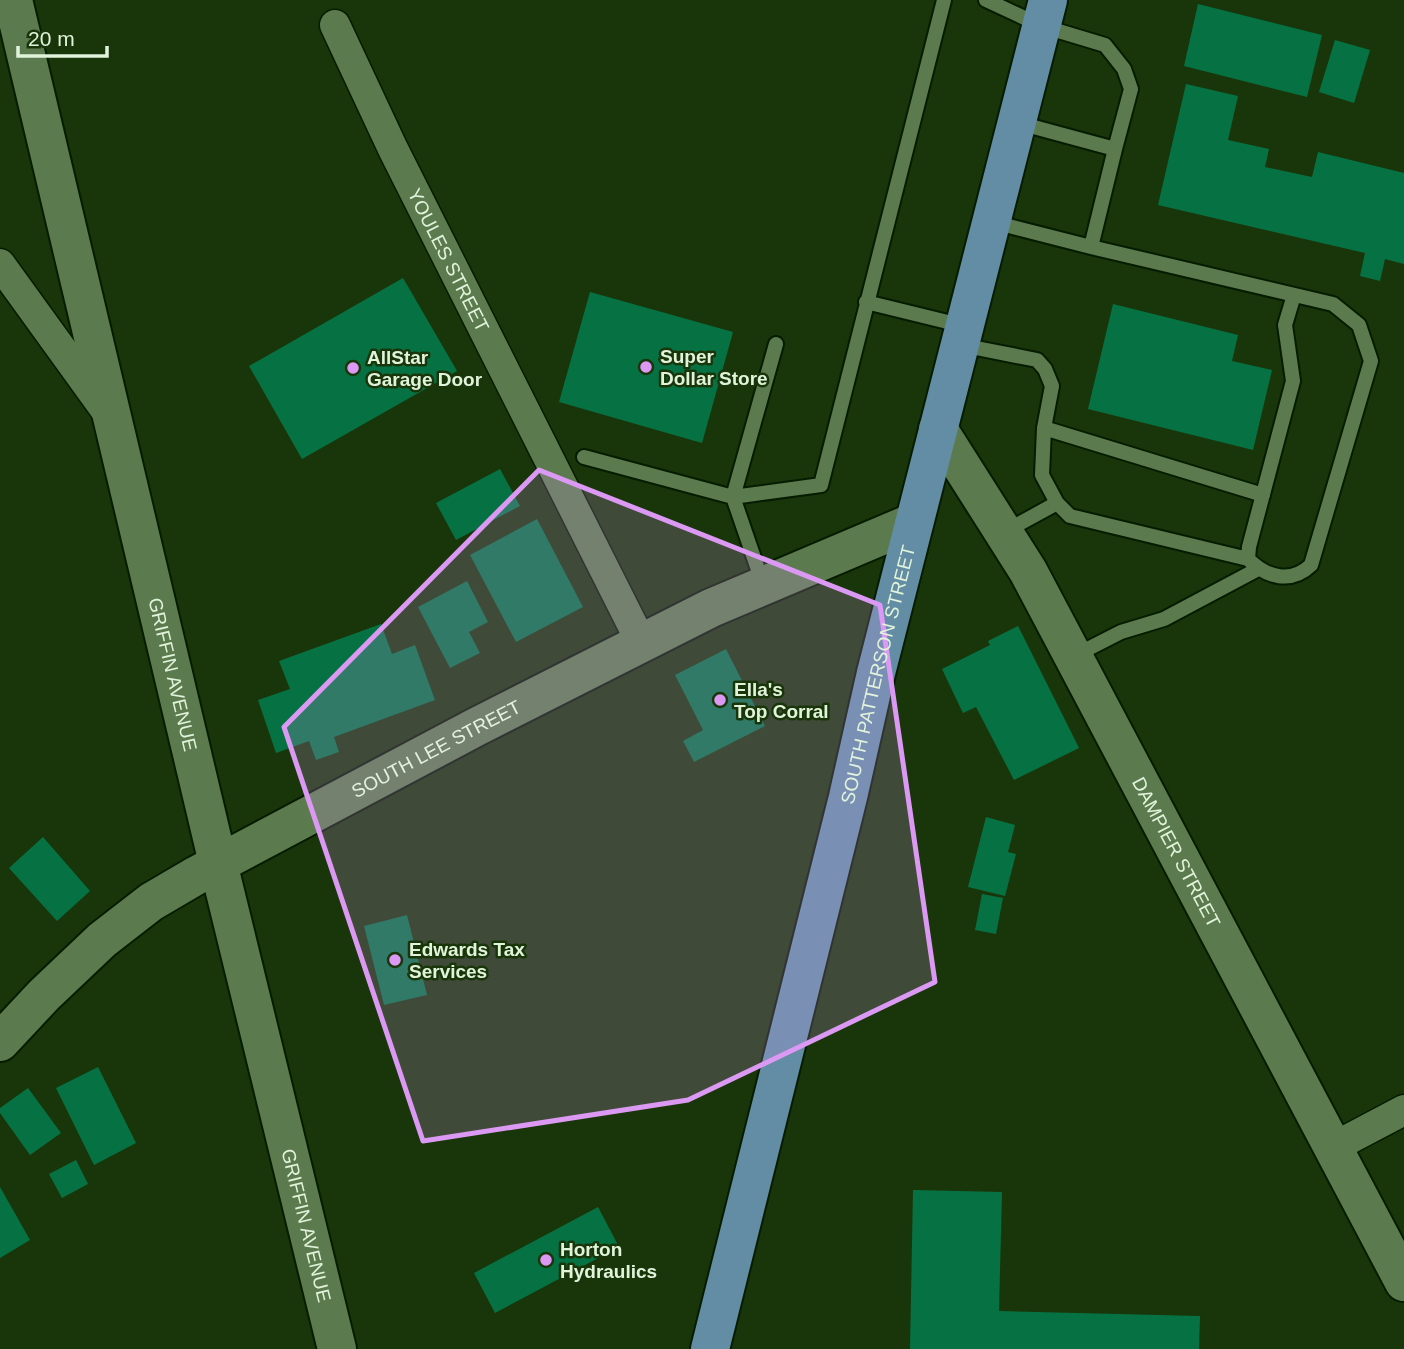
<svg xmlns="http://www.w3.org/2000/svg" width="1404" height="1349" viewBox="0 0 1404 1349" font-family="Arial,sans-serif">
  <rect width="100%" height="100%" fill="#19360a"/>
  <path fill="#067244" d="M1198,4L1322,35L1307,97L1184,66Z
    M1335,40L1370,50L1354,103L1319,92Z
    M1186,84L1238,96L1228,140L1269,149L1265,167L1312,177L1318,152L1404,173V264L1385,259L1380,281L1360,276L1365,253L1158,205Z
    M403,278L457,371L302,459L249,366Z
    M590,292L733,332L702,443L559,402Z
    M1113,304L1238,335L1232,361L1272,370L1253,450L1088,409Z
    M500,469L520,506L456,540L436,503Z
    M537,519L583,607L516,642L470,555Z
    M467,581L488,622L469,632L480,653L450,668L418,607Z
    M381,624L392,654L415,645L435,700L334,737L339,752L316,760L309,741L276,753L258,700L290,689L279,661Z
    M1018,626L1079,748L1014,780L976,707L963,713L942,669L990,645L988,641Z
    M726,649L765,726L694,762L683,741L703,730L675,675Z
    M986,817L1015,825L1008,852L1016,854L1005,896L968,887Z
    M43,837L90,891L57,921L9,868Z
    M982,894L1003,898L996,934L975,930Z
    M407,915L427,995L384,1005L364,926Z
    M98,1067L136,1143L94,1165L56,1088Z
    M28,1088L61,1133L30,1155L0,1113V1108Z
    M76,1160L88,1184L62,1198L49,1174Z
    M0,1187L30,1240L0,1258Z
    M913,1190L1002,1192L999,1311L1200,1316L1199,1349H910Z
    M598,1207L619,1247L495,1313L474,1273Z"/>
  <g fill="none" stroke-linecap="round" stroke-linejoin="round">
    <g stroke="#061c00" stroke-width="18">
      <path id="lane" d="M986,0L1042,26L1105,45L1124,69L1131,89L1115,149
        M993,222L1091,247L1115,149L1019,123
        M1091,247L1333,304L1359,325L1371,361L1311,565C1291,584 1267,578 1248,559L1249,547L1293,381L1285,325L1294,295
        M866,302L964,326
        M776,344L733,497L821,485L944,0
        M961,345L1037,360L1045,369L1052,386L1044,428L1042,475L1057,503L1070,516L1248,559
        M1044,428L1263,495
        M584,457L733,497L763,584
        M1006,531L1057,503
        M1074,656L1121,632L1164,619L1258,569"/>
    </g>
    <g stroke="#061c00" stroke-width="33">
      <g id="street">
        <path id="s1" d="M335,25L393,149L642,644"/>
        <path d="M0,264L107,412"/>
        <path d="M1332,1148L1404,1110"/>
      </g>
    </g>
    <g stroke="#061c00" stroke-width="42">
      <g id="secondary">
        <path id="s2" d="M13,0L218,863L337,1349"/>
        <path id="s3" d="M938,429L1028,571L1404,1282"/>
        <path id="s4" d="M0,1042L44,995L102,940L151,902L197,875L476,727L711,608L914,522"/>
      </g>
    </g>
    <g stroke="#061c00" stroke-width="42">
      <g id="primary">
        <path id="s5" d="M710,1349L848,797L876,673L1048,0"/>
      </g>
    </g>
    <use href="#lane" stroke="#5b7b4e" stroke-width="14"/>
    <use href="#street" stroke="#5b7b4e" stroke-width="30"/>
    <use href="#secondary" stroke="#5b7b4e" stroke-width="38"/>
    <use href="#primary" stroke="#628da4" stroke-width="38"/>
  </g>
  <path fill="#dc99f4" fill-opacity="0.2" stroke="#dc99f4" stroke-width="5" stroke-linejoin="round" d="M539,470L880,605L935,982L688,1100L423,1141L284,727Z"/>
  <g fill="#dc99f4" stroke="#19360a" stroke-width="2.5">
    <circle cx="646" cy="367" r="7"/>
    <circle cx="353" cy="368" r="7"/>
    <circle cx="720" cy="700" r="7"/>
    <circle cx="395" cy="960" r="7"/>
    <circle cx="546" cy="1260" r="7"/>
  </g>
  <g text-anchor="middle" stroke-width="5" stroke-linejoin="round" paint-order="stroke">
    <g font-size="19" fill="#e1f3da" stroke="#19360a">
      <text dy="7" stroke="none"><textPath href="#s1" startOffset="261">YOULES STREET</textPath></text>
      <text dy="7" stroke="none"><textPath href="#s5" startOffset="695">SOUTH PATTERSON STREET</textPath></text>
      <text dy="7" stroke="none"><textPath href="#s2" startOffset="693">GRIFFIN AVENUE</textPath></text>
      <text dy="7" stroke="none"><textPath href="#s4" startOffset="530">SOUTH LEE STREET</textPath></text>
      <text dy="7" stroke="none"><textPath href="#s3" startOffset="486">DAMPIER STREET</textPath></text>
      <text dy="7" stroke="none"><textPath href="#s2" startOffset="1260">GRIFFIN AVENUE</textPath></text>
    </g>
    <g font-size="19" font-weight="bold" fill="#e1f3da" stroke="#19360a" text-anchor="start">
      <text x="660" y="363">Super<tspan x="660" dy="22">Dollar Store</tspan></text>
      <text x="367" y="364">AllStar<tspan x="367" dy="22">Garage Door</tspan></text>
      <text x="734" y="696">Ella's<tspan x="734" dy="22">Top Corral</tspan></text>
      <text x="409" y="956">Edwards Tax<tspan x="409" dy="22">Services</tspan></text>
      <text x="560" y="1256">Horton<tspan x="560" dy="22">Hydraulics</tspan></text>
    </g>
  </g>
  <path d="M18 46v10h89v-10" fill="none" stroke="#e1f3da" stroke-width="3.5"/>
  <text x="28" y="46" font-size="21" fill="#e1f3da" stroke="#19360a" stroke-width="5" paint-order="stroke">20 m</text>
</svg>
